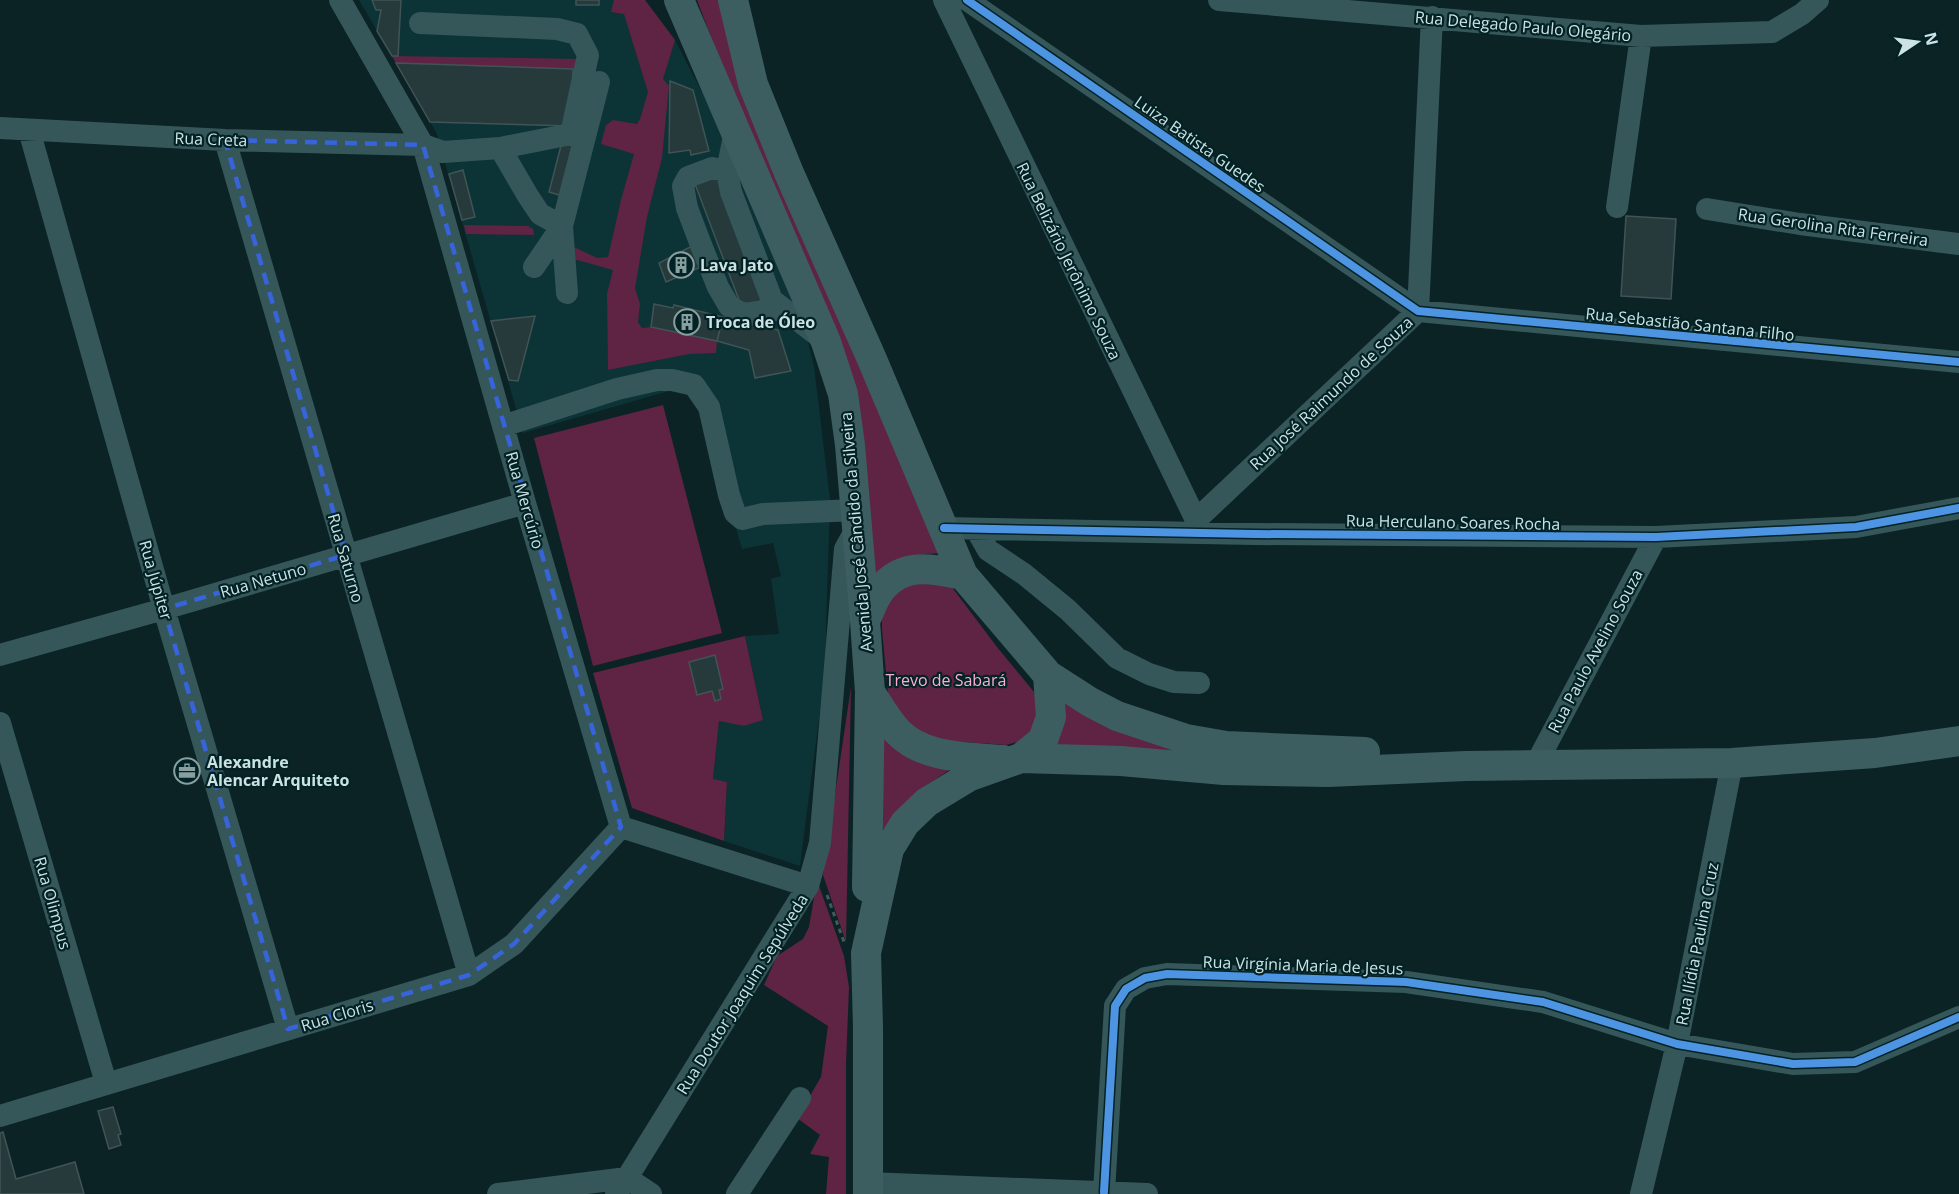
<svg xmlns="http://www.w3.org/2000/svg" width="1959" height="1194" viewBox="0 0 1959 1194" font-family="'Open Sans',sans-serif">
  <rect width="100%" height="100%" fill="#0b2325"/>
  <path fill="#0c3336" d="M359,0H645L675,40L705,98L797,297L814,366L830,499L826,629L827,657L800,866L724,841L727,782L713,780L719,720L744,726L763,719L745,636L779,634L771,579L781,576L773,543L742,549L701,407L695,399L682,392L669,391L523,433L436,132Z"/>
  <path fill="#5f2344" d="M614,0H645L675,40L663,79L669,86L662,158L647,217L635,288L640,304L638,322L642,328L651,327L717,341L716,353L689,354L608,370L607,294L613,270L570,258L574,247L597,258L608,257L621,200L634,154L601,144L606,125L613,120L637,124L640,119L648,92L624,14L611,12Z
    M697,0H722L945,554C909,551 900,563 871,582L860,432Z
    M392,56L581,59L572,90L573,69L396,63Z
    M464,225L528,226L533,229L534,235L466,234Z
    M663,405L722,633L593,666L534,438Z
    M948,582L997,647L1034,692L1042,718L1024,740L1006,745L935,740L905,725L888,694L882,630V615L897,583Z
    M745,636L763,720L744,726L719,721L713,779L727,782L724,841L632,808L593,673Z
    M851,687L846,942L823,875Z
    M1061,699L1231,753L1047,749Z
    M880,728L957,765L919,790L883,832Z
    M817,880L844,956L849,987L846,1064V1194H826L829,1157L810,1154L820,1135L797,1118L821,1077L828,1026L764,985L777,956L803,939L809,927Z"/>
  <path fill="#263a3b" stroke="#415455" stroke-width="1.5" d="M372,0H401L398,56H392L377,31L381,10H376Z
    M576,0H599V5H576Z
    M396,63L573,69L571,126L430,122Z
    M670,81L693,90L709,151L691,155L690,150L669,153Z
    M563,138L579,143L566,197L549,192Z
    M463,170L475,217L462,220L449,174Z
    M718,175L765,299L742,308L695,184Z
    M1626,216L1676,219L1671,299L1621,296Z
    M694,245L703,266L666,282L659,263Z
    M654,304L673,308L674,305L723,317L717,341L651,327Z
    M535,316L518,381L509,380L491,321Z
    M723,317L778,330L791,371L755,378L749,350L717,341Z
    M715,655L723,689L719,690L721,699L715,701L712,691L697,695L689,662Z
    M113,1107L121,1134L118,1135L121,1145L109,1149L98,1111Z
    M3,1132L16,1179L75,1162L84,1194H0V1133Z"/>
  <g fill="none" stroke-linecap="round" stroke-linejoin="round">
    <path stroke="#415b5c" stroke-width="3" stroke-dasharray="4.5 4.5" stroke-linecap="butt" d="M827,895L844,942"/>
    <path stroke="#36575a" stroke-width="22" d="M340,0L423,145L525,503L621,827
      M944,0L1196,520
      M967,0L1418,311L1959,362
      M1219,0L1641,36L1772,32L1802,14L1818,0
      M0,128L225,140L423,145L443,152L500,148L571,134L588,55L577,34L557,29L420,23
      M29,130L164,609L288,1029
      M735,131L727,171L731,192L772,300L825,341
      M225,140L469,975
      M500,148L528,196L540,214L562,226L567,293
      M727,171L712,168L688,177L683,186L687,208L701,245L718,287L729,306L743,314L782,309
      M1617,207L1641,36
      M1707,209L1800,224L1959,244
      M534,267L562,226L599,82
      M503,426L617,389L657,380H672L694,385L709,407L729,495L735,513L742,519L763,514L855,510
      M944,528L1254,534L1656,537L1856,527L1959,508
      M976,529L988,550L1024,574L1068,610L1117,658L1149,674L1174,682L1199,683
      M1196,533V520L1418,311L1432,17
      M0,655L164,609L525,503
      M0,723L106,1083
      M1535,766L1656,537
      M621,827L808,886
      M0,1116L469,975L514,944L621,827
      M868,1183L1147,1194
      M1104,1192L1115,1006L1126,989L1145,978L1167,974L1406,982L1543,1002L1677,1044L1793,1064L1855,1062L1959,1017
      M498,1194L627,1178L651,1194
      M616,1194L627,1178L808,886L820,843L845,549L856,529
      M737,1194L800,1098
      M1641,1194L1677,1044L1732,763"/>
    <path stroke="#3d5e60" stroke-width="30" d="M679,0L826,342L843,394L850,445L865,621L870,692L867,887
      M733,0L753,84L789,173L871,357L963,575L1048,675L1090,702L1117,716L1186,739L1226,746L1365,752
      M865,621C869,613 872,603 877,595C899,561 930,568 963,575
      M870,692C878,704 886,719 897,731C923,759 967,757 1003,760
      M1021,758L1043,740L1051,717L1048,675
      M868,1194V1027L866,953L889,849L905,823L927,802L970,776L1021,758L1121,761L1224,770L1328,772L1466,766L1732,763L1875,753L1959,741"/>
    <g stroke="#022225" stroke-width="11">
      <path id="cycleway" d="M967,0L1418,311L1959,362
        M944,528L1254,534L1656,537L1856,527L1959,508
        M1104,1192L1115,1006L1126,989L1145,978L1167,974L1406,982L1543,1002L1677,1044L1793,1064L1855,1062L1959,1017"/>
    </g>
    <use href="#cycleway" stroke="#4d94e3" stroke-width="8"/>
  </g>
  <path fill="none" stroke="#3764da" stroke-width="4.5" stroke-dasharray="12 8" stroke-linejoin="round" d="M225,140L423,145L621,827L514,944L469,975L288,1029L164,609L346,555Z"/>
  <defs>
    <g id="building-ring" transform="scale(1.35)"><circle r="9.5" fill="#022225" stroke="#889fa0" stroke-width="1.5"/><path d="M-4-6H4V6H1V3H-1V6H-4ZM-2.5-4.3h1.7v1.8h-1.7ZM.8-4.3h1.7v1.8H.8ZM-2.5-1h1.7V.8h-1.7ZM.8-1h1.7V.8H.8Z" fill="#889fa0"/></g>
    <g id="office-ring" transform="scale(1.35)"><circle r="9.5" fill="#022225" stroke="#889fa0" stroke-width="1.5"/><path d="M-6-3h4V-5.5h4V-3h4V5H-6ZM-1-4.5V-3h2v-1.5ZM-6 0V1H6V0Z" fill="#889fa0"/></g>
  </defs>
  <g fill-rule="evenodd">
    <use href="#building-ring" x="681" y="265"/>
    <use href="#building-ring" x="687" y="322"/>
    <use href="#office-ring" x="187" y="771"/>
  </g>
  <g text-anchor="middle" stroke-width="4.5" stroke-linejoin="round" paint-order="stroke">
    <g font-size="16" fill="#cce2e3" stroke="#022225">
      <text transform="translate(1523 26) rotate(5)" y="6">Rua Delegado Paulo Olegário</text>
      <text transform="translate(211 139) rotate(2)" y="6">Rua Creta</text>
      <text transform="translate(1200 144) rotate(35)" y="6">Luiza Batista Guedes</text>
      <text transform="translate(1833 227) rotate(8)" y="6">Rua Gerolina Rita Ferreira</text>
      <text transform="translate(1069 261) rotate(64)" y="6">Rua Belizário Jerônimo Souza</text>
      <text transform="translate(1690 324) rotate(6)" y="6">Rua Sebastião Santana Filho</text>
      <text transform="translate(1331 393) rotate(-43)" y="6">Rua José Raimundo de Souza</text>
      <text transform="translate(525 500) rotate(74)" y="6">Rua Mercúrio</text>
      <text transform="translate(1453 522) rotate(1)" y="6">Rua Herculano Soares Rocha</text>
      <text transform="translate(856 532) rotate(-95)" y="6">Avenida José Cândido da Silveira</text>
      <text transform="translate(346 558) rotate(74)" y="6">Rua Saturno</text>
      <text transform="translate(156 580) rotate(74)" y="6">Rua Júpiter</text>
      <text transform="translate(263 580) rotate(-16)" y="6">Rua Netuno</text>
      <text transform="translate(1595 651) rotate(-62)" y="6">Rua Paulo Avelino Souza</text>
      <text transform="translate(53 903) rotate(74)" y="6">Rua Olimpus</text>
      <text transform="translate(1697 944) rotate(-79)" y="6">Rua Ilídia Paulina Cruz</text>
      <text transform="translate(1303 965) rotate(2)" y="6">Rua Virgínia Maria de Jesus</text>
      <text transform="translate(742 994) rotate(-58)" y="6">Rua Doutor Joaquim Sepúlveda</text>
      <text transform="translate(337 1015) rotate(-17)" y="6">Rua Cloris</text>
    </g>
    <g font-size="16" font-weight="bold" fill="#cce2e3" stroke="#022225" text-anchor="start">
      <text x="700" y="271">Lava Jato</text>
      <text x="706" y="328">Troca de Óleo</text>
      <text x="207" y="768">Alexandre<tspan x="207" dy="18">Alencar Arquiteto</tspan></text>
    </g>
    <g font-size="16" fill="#faafcf" stroke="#022225">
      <text x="946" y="686">Trevo de Sabará</text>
    </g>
  </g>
  <g transform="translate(1917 42) rotate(77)" stroke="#022225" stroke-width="4.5" paint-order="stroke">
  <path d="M0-4.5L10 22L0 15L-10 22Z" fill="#cce2e3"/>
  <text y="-9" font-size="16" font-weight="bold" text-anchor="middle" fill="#cce2e3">N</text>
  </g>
</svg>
